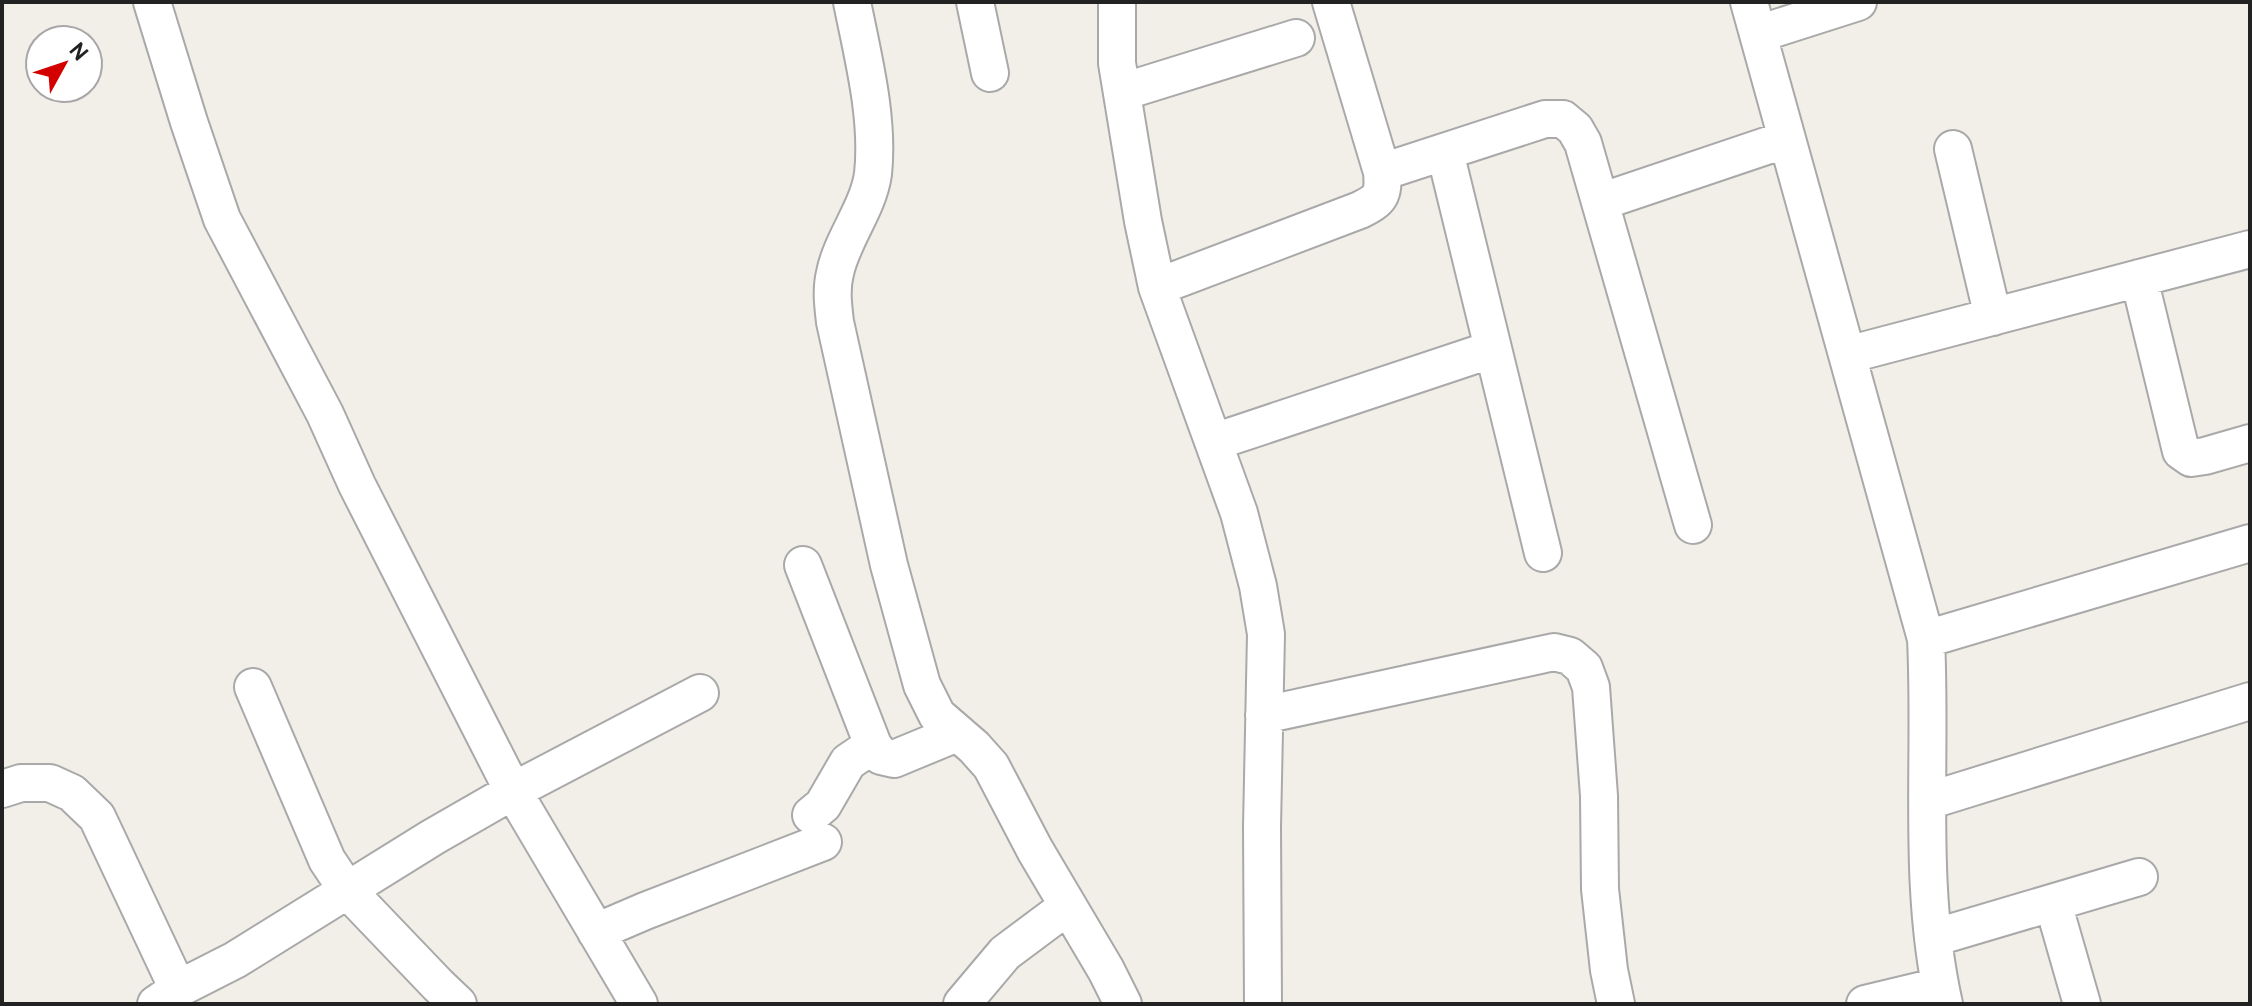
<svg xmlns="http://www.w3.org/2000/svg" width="2252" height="1006" viewBox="0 0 2252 1006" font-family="Overpass,sans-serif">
  <rect width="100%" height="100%" fill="#f2efe9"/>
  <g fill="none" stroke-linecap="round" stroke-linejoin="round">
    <g stroke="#a9a9a9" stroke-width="40">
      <path id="minor" d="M152,2L189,122L222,219L325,414L357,485L513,791L639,1004
        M852,2C863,57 879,118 873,174C868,209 842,239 835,273C831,289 833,305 835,322L889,565L922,685L937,715L974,747L991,766L1035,850L1106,970L1123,1004
        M975,2L990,73
        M1117,2V63L1143,221L1157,287L1239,513L1258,586L1266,634L1262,827L1263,1004
        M1749,2L1926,639C1932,760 1917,885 1944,1004
        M1758,34L1858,2
        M1122,92L1296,38
        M1953,149L1993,317
        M1445,152L1543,553
        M1382,172L1545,119H1563L1575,129L1583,143L1693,525
        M1600,202L1787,139
        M2139,278L2181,451L2191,458L2205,456L2250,443
        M1157,287L1360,210C1380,200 1384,196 1382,172L1331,2
        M1847,355L2250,249
        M1214,442L1493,349
        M803,565L873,745L881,756L894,759L957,733
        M1926,639L2250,543
        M253,687L327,860L347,890L438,985L458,1004
        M1264,715L1554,652L1570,656L1584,668L1591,687L1599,796L1600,889L1609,970L1616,1004
        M2,789L21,783H50L72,793L97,817L178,989
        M1928,801L2250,701
        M811,815L823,805L848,762L873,745
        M2053,903L2082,1004
        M596,932L645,911L823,842
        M1933,938L2139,877
        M156,1004L178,989L235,960L433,837L513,791L700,693
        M962,1004L1005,953L1068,906
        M1865,1004L1940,986"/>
    </g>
    <use href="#minor" stroke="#fff" stroke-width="36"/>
  </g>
  <rect width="2252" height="1006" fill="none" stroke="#222222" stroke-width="8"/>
  <g transform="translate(64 64) rotate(50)"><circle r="38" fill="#ffffff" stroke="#a7a7a7" stroke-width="2"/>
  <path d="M0-6L14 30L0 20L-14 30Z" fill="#d40000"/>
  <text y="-12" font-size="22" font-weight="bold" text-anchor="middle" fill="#222222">N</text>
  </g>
</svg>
